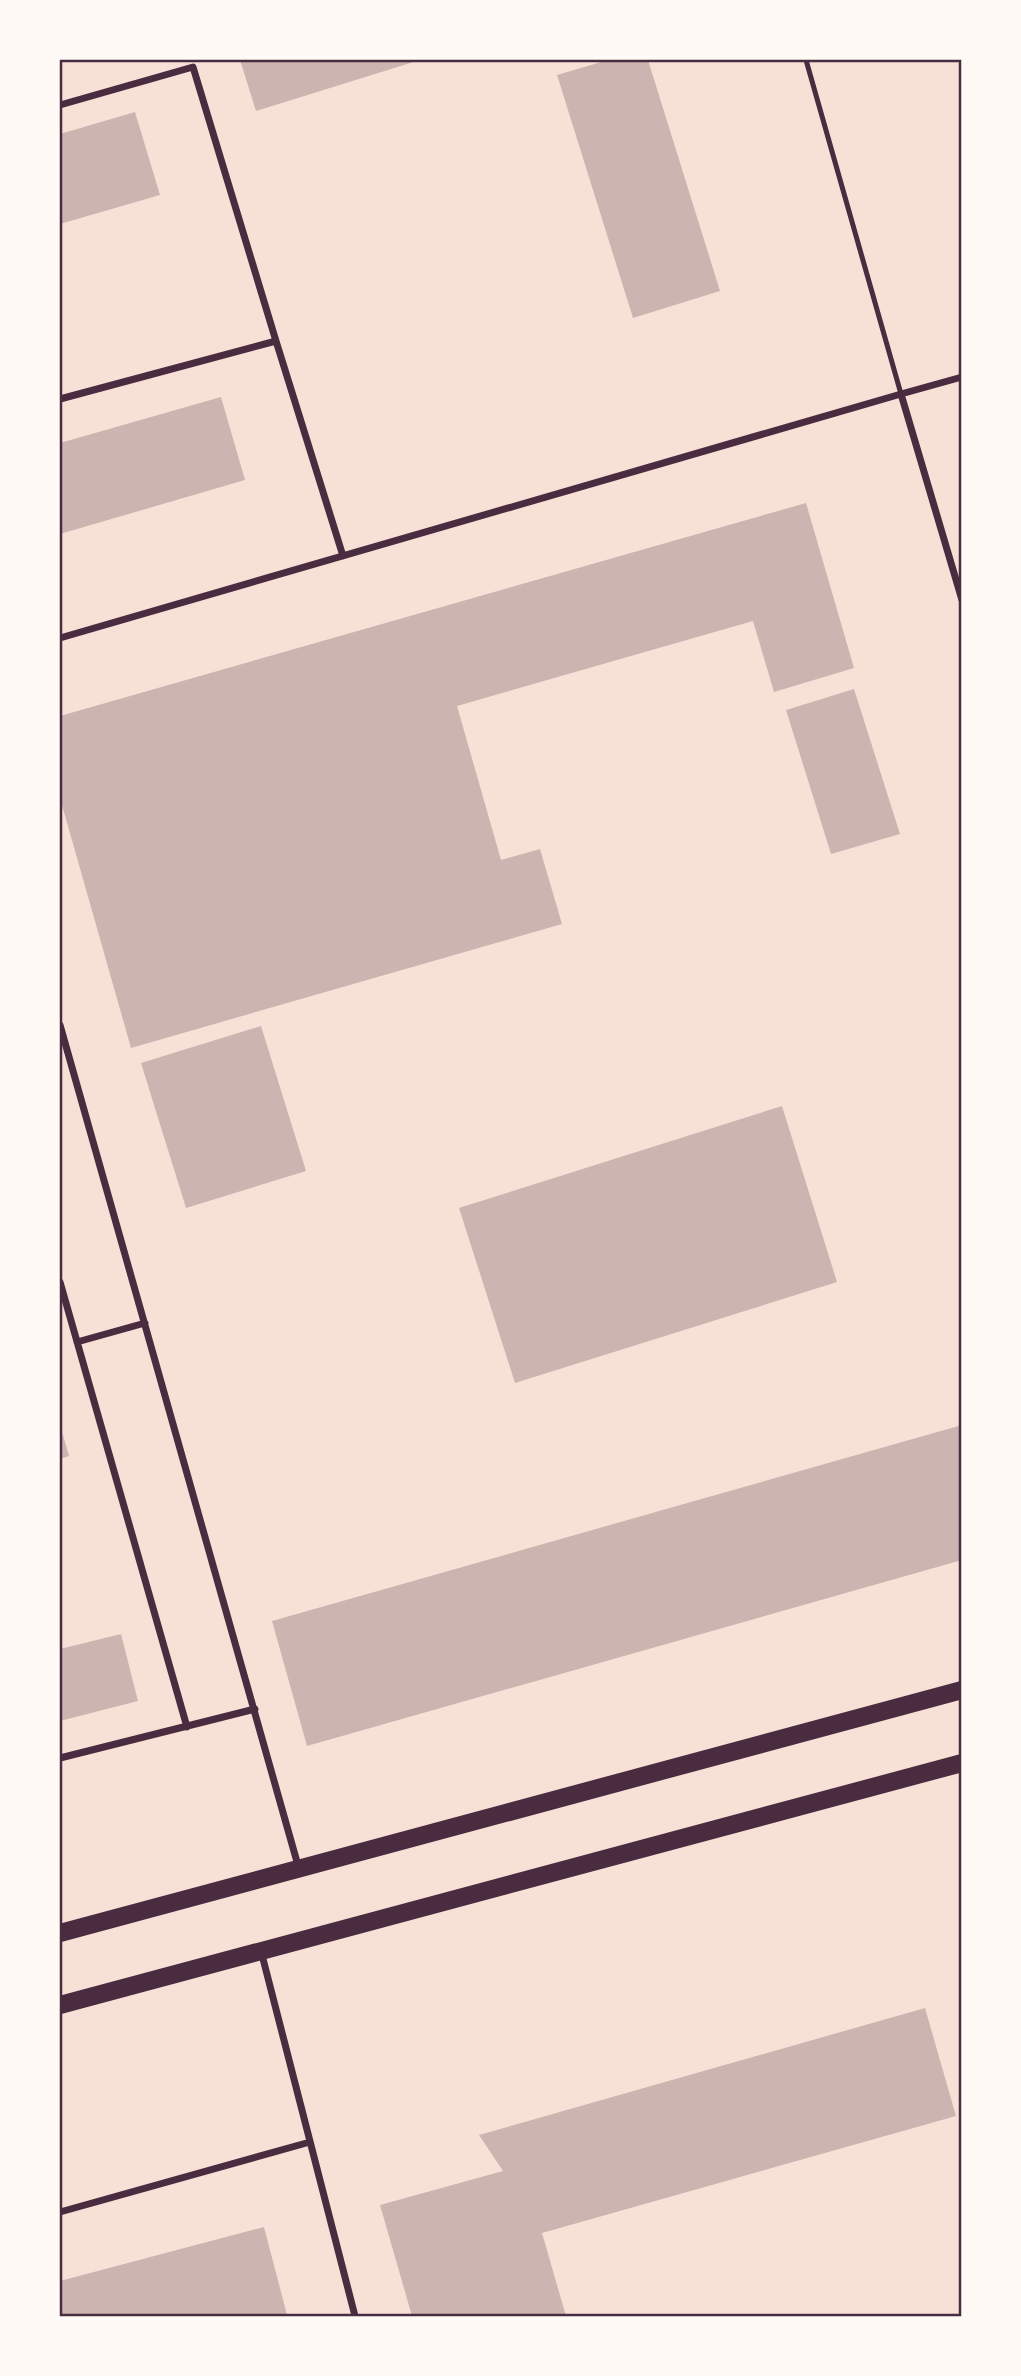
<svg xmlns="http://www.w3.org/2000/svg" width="1021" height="2376" viewBox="0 0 1021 2376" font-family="'Public Sans',sans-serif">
  <rect width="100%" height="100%" fill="#f7e1d7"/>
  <path fill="#ccb4b1" d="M240,60H420L256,111Z
    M608,60H648L720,291L633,318L557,75Z
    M135,112L160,195L60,224V134Z
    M221,397L245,480L60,534V443Z
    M806,503L854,668L774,692L753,621L457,706L501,860L540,849L562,924L131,1048L60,798V716Z
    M854,689L900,834L831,854L786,710Z
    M261,1026L306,1171L186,1208L141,1063Z
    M782,1106L837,1282L515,1383L459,1208Z
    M60,1425L69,1456L60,1459Z
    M962,1425V1560L307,1746L272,1621Z
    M121,1634L138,1701L60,1721V1649Z
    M925,2008L956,2116L542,2233L566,2316H412L380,2205L503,2171L479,2135Z
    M264,2227L287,2315L60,2316V2281Z"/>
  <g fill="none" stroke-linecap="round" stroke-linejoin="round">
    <path stroke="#4a2c40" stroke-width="5" d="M806,60L901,394"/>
    <path stroke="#4a2c40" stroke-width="7" d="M60,105L193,67L276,341
      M901,394L962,377
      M60,399L276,341L343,556
      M60,638L901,394L962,600
      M60,1025L299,1869
      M60,1282L187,1727
      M77,1342L145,1323
      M60,1758L255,1709
      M261,1951L355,2316
      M60,2212L310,2142"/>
    <path stroke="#4a2c40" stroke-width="18" d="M60,1933L962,1690
      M60,2005L962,1763"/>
  </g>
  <rect width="1021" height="2376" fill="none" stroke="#fffaf5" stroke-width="122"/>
  <rect x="61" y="61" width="899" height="2254" fill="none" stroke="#4a2c40" stroke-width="2.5"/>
</svg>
